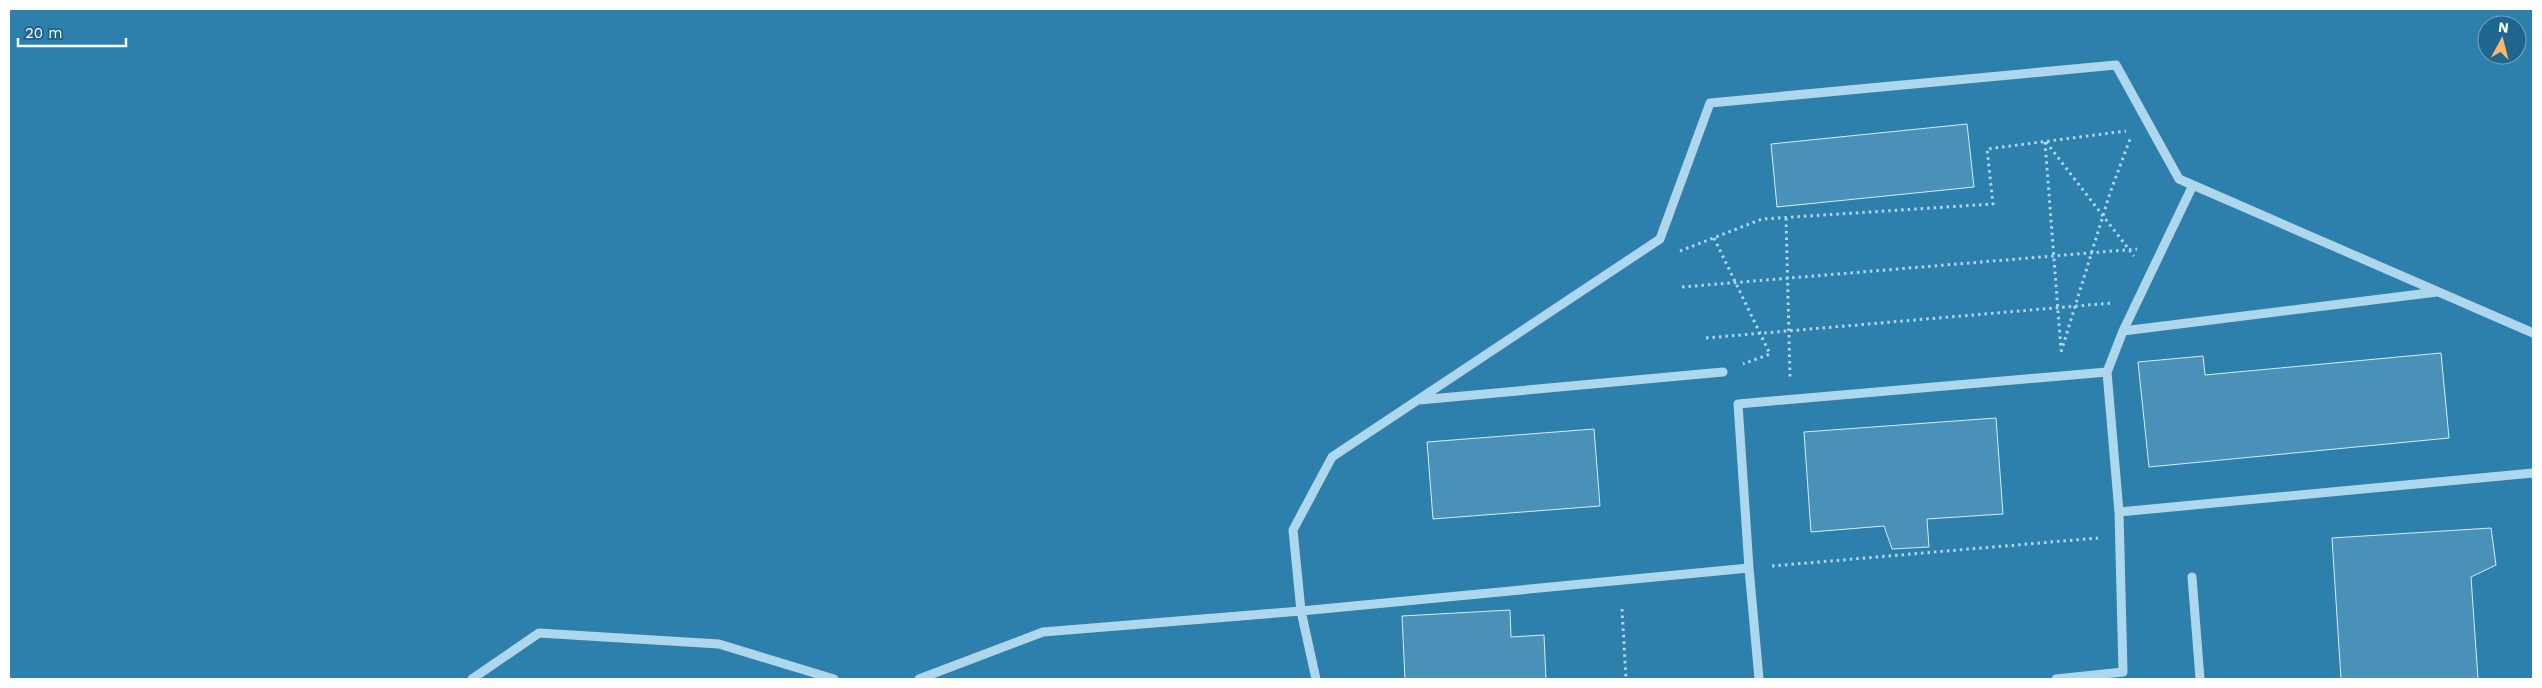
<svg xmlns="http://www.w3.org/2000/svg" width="2542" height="688" viewBox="0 0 2542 688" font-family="'Work Sans',sans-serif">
  <rect width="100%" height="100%" fill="#1e6690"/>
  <path fill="#2e80ac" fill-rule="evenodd" d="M9,9H2533V679H9ZM2487,25H2517V55H2487Z"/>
  <path fill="#4a91b9" stroke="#d4ecfa" d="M1967,124L1974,187L1777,207L1771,144Z
    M2441,353L2449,438L2149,467L2138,362L2203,356L2205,375Z
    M1996,418L2003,514L1927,519L1929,547L1892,549L1884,526L1811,532L1804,432Z
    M1594,429L1600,506L1433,519L1427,442Z
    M2491,528L2496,565L2471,577L2478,679H2341L2332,538Z
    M1510,610L1511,637L1544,635L1546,679H1405L1402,616Z"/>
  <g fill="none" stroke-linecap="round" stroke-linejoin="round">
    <path stroke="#aed7ed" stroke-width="3" stroke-dasharray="2.5 4" stroke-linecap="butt" d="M2045,142L2061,350
      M2046,142L2134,256
      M1786,218L1790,377
      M1714,238L1770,354L1743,364
      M1680,251L1762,219L1993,204L1987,149L2126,131
      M1682,287L2137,249
      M1706,338L2112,303
      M2061,352L2110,193L2130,139
      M1772,566L2098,538
      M1622,609L1626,679"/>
    <path stroke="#aed7ed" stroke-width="9" d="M2123,331L2437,292
      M2107,372L2123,331L2193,185
      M1419,400L1723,372
      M1749,568L1738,404L2107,372L2119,512
      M2192,577L2200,679
      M472,679L539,633L719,644L834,679
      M919,679L1043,632L1301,611L1293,530L1332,457L1660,239L1710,103L2116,65L2179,179L2533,333
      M1316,679L1301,611L1749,568L1759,679
      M2056,679L2123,672L2119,512L2533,473"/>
  </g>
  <rect width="2542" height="688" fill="none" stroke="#ffffff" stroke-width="20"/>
  <g transform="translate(2502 40) rotate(7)"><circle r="24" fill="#1e6690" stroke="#78a3bc"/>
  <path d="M0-4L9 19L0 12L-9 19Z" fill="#fcb76d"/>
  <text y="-8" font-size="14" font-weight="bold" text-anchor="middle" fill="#ffffff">N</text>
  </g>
  <path d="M18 38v8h108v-8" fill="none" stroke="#ffffff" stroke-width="2.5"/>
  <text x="25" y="38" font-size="15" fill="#ffffff" stroke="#1e6690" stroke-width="4" paint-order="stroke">20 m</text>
</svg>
